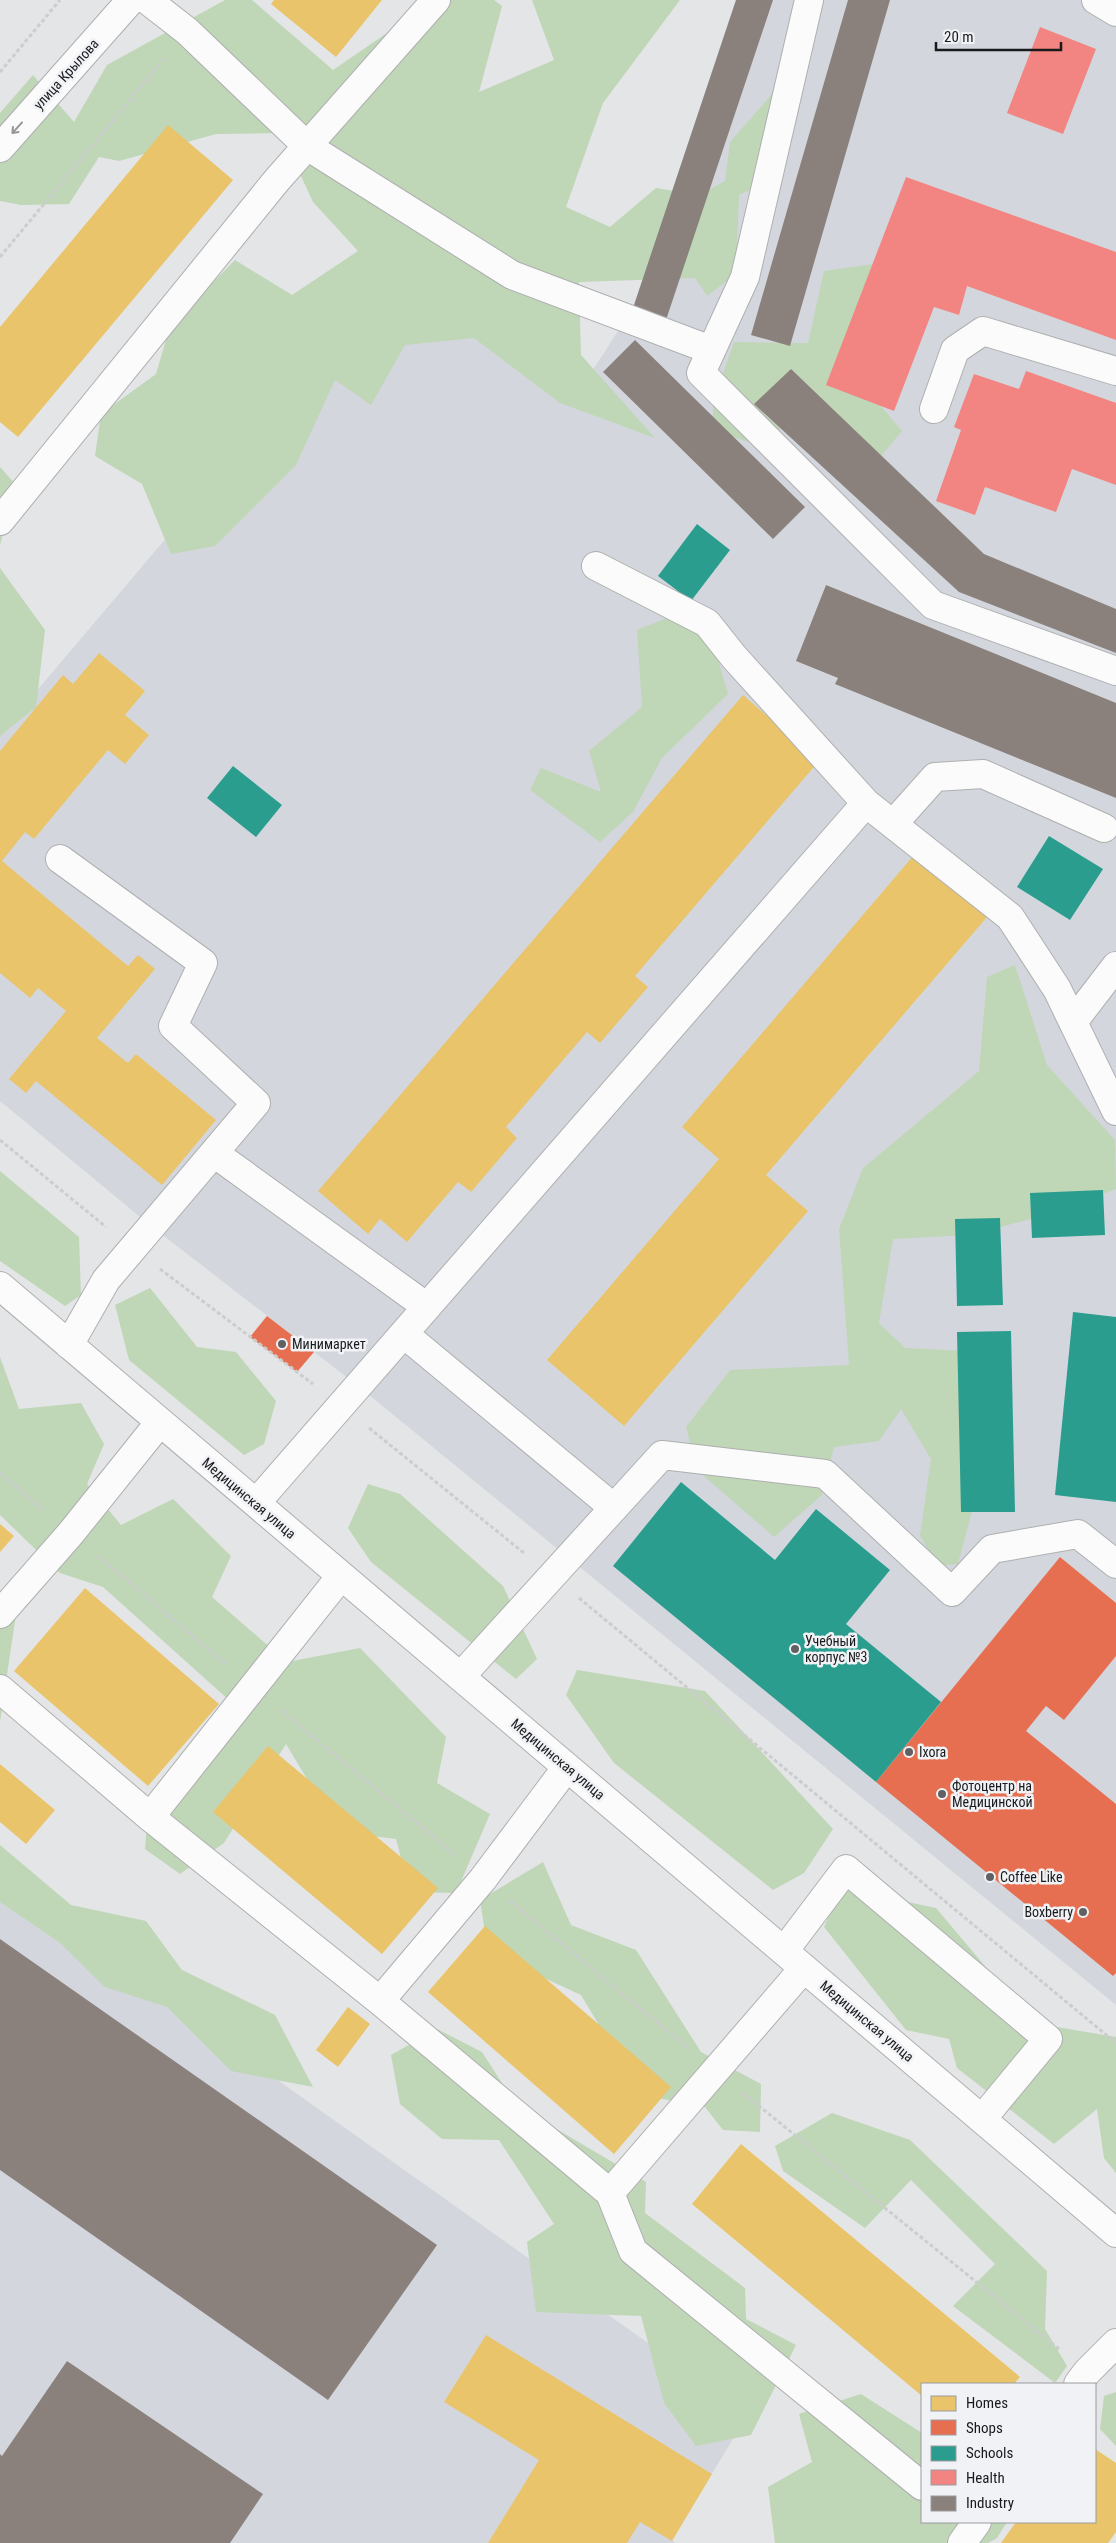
<svg xmlns="http://www.w3.org/2000/svg" width="1116" height="2543" viewBox="0 0 1116 2543" font-family="'Roboto Condensed',sans-serif">
  <rect width="100%" height="100%" fill="#e4e5e7"/>
  <path fill="#d3d7dd" d="M736,0H1116V2005L358,1386L151,1226L0,1101V734L368,300L421,287L574,399L633,308Z
    M0,1883L748,2414L672,2540L675,2543H0Z"/>
  <path fill="#bfd6b7" d="M225,0H252L333,70L435,0H494L502,6L479,92L554,60L532,0H680L603,103L566,207L610,227L656,188L699,195L725,181L730,142L772,94L795,114L777,178L739,195L736,274L707,296L695,278L579,282L581,355L655,438L560,403L474,338L405,345L371,405L335,380L296,465L215,546L171,554L142,484L95,456L101,414L156,374L170,326L235,260L292,295L358,251L313,202L281,133L216,134L119,161L99,157L69,204L21,205L0,201V113L33,75L74,122L107,65Z
    M887,262L852,372L902,431L872,467L796,403L768,449L713,430V402L734,342L808,343L824,271Z
    M0,467L16,485L0,545Z
    M0,568L45,630L36,707L0,736Z
    M669,617L713,643L728,694L662,758L633,812L600,842L530,790L541,768L601,792L589,751L642,707L637,630Z
    M1015,965L1047,1065L1115,1140L1116,1189L1046,1215L970,1235L893,1239L879,1323L905,1348L966,1351L985,1463L958,1564L938,1566L920,1536L931,1459L901,1409L879,1441L834,1447L822,1495L774,1537L697,1470L686,1427L730,1370L849,1365L839,1229L863,1168L979,1071L987,977Z
    M0,1171L79,1237L81,1295L65,1306L0,1261Z
    M150,1288L197,1347L236,1352L276,1401L264,1444L244,1455L129,1360L115,1305Z
    M0,1357L19,1409L81,1403L104,1444L87,1484L121,1525L173,1499L231,1556L212,1597L287,1662L360,1648L446,1737L437,1783L490,1814L456,1893L410,1892L396,1839L339,1832L286,1744L224,1843L180,1874L145,1849L149,1799L240,1710L103,1587L60,1573L0,1515Z
    M368,1484L400,1494L503,1586L537,1659L516,1679L371,1562L348,1528Z
    M0,1610L16,1614L0,1722Z
    M577,1670L705,1691L833,1829L804,1873L773,1890L614,1763L566,1695Z
    M0,1845L71,1905L146,1921L182,1970L275,2015L313,2087L231,2071L167,2007L105,1987L59,1942L0,1902Z
    M543,1862L571,1925L636,1950L701,2052L761,2084L760,2132L723,2130L705,2107L641,2095L581,1995L488,1952L480,1900Z
    M841,1888L936,1908L1033,2023L1116,2037V2173L1104,2158L1097,2109L1054,2144L957,2068L949,2039L906,2030L824,1927Z
    M437,2029L482,2052L516,2105L646,2182L645,2213L745,2288L746,2319L796,2345L751,2435L696,2446L664,2403L641,2316L536,2312L527,2242L554,2224L499,2140L442,2139L400,2104L391,2055Z
    M832,2113L910,2140L1047,2271L1045,2329L1067,2366L1055,2383L953,2306L995,2264L911,2180L865,2228L783,2171L775,2146Z
    M1116,2392V2446L1100,2429L1104,2396Z
    M861,2394L922,2433V2522H1007L997,2538L988,2543H775L768,2487L812,2462L799,2414Z"/>
  <path fill="#e9c46a" d="M274,0H382L336,57L271,4Z
    M168,125L233,180L18,437L0,422V327Z
    M99,653L145,691L125,715L149,735L125,764L108,750L34,839L25,832L2,861L128,966L138,955L155,969L97,1038L128,1063L136,1054L216,1120L162,1185L36,1081L26,1093L9,1079L66,1011L38,988L30,998L0,973V751L63,675L73,684Z
    M743,695L819,761L635,976L648,987L600,1043L587,1032L506,1127L517,1138L471,1192L458,1182L407,1242L380,1219L368,1234L318,1191Z
    M914,855L987,917L766,1175L808,1211L624,1426L547,1360L719,1159L682,1127Z
    M0,1524L14,1536L0,1552Z
    M85,1588L219,1704L148,1786L14,1671Z
    M268,1746L438,1888L382,1954L213,1812Z
    M0,1764L55,1810L26,1844L0,1822Z
    M485,1926L671,2087L614,2154L428,1992Z
    M348,2007L370,2024L338,2067L316,2050Z
    M741,2144L1020,2377L1014,2384H922V2396L692,2204Z
    M486,2335L712,2474L672,2541L640,2522L627,2543H488L539,2460L444,2402Z
    M1095,2449L1116,2463V2532L1108,2543H1001L1016,2522H1095Z"/>
  <path fill="#e76f51" d="M267,1316L314,1352L297,1372L250,1337Z
    M1060,1557L1116,1603V1656L1064,1720L1046,1706L1026,1731L1116,1804V1973L1113,1976L876,1782Z"/>
  <path fill="#2a9d8f" d="M697,524L730,550L691,601L658,576Z
    M233,766L282,805L256,837L207,798Z
    M1049,836L1103,869L1070,920L1017,887Z
    M1103,1190L1105,1235L1032,1238L1030,1193Z
    M1000,1218L1003,1305L957,1306L955,1219Z
    M1073,1312L1116,1317V1502L1055,1495Z
    M1011,1331L1015,1512H961L957,1332Z
    M681,1482L775,1560L816,1509L890,1570L846,1624L941,1702L876,1782L613,1566Z"/>
  <path fill="#f28482" d="M1040,27L1096,49L1063,134L1007,113Z
    M906,177L1116,252V340L967,286L959,315L934,307L894,411L826,385Z
    M1026,371L1116,403V485L1072,469L1056,512L985,487L975,515L936,501L961,430L954,427L974,374L1019,389Z"/>
  <path fill="#8a817c" d="M736,0H773L666,320L633,308Z
    M848,0H890L790,346L751,335Z
    M635,340L805,507L773,539L603,372Z
    M791,369L984,554L1116,609V653L959,592L754,404Z
    M826,585L1116,703V798L835,684L838,678L796,661Z
    M0,1939L437,2245L328,2400L0,2170Z
    M67,2361L263,2494L230,2543H0V2454L2,2456Z"/>
  <g fill="none" stroke-linecap="round" stroke-linejoin="round">
    <g stroke="#aeafb0" stroke-width="30">
      <path id="minor" d="M147,0L187,31L307,146L512,275L711,350
        M809,0L745,277L701,373L933,605L1116,671
        M1096,0L1116,12
        M0,148L131,0
        M934,409L955,350L983,331L1116,371
        M0,521L277,180L436,0
        M596,566L707,623L734,657L866,803L1010,917L1057,989L1116,1111
        M893,824L935,777L983,774L1104,828
        M60,859L203,963L173,1026L256,1103L106,1280L69,1345
        M1073,1022L1116,966
        M214,1153L427,1307
        M0,1286L1116,2233
        M404,1334L614,1508
        M256,1503L866,803
        M0,1614L71,1533L160,1422
        M461,1676L662,1455L825,1474L952,1592L992,1549L1078,1534L1116,1564
        M0,1689L150,1817L341,1576
        M150,1817L380,2001L610,2193L804,1968
        M784,1951L846,1869L1048,2039L982,2119
        M380,2001L483,1879L567,1767
        M610,2193L633,2251L922,2486
        M1078,2384L1087,2372L1116,2343
        M962,2543L977,2522"/>
    </g>
    <path stroke="#cccdce" stroke-width="3" stroke-dasharray="4 2.5" stroke-linecap="butt" d="M0,72L60,0
      M0,257L164,59
      M0,1140L106,1227
      M160,1269L313,1384
      M369,1428L524,1553
      M0,1473L43,1510
      M98,1556L227,1665
      M579,1598L1116,2043
      M281,1710L455,1855
      M510,1901L688,2048
      M743,2093L1059,2349"/>
    <use href="#minor" stroke="#fbfbfb" stroke-width="28"/>
  </g>
  <defs><path id="oneway-shaft" d="M-6 0H5M1.5-3L5.5 0L1.5 3" fill="none" stroke-width="1.6" stroke-linecap="round" stroke-linejoin="round" transform="scale(1.25)"/></defs>
  <use stroke="#959696" href="#oneway-shaft" transform="translate(17 128) rotate(132)"/>
  <g fill="#606162" stroke="#f0f2f6" stroke-width="2">
    <circle cx="282" cy="1344" r="5"/>
    <circle cx="795" cy="1649" r="5"/>
    <circle cx="909" cy="1752" r="5"/>
    <circle cx="942" cy="1794" r="5"/>
    <circle cx="990" cy="1877" r="5"/>
    <circle cx="1083" cy="1912" r="5"/>
  </g>
  <g text-anchor="middle" stroke-width="5" stroke-linejoin="round" paint-order="stroke">
    <g font-size="14" fill="#191a1b" stroke="#f0f2f6">
      <text transform="translate(66 74) rotate(-48)" y="5">улица Крылова</text>
      <text transform="translate(249 1498) rotate(40)" y="5">Медицинская улица</text>
      <text transform="translate(558 1759) rotate(40)" y="5">Медицинская улица</text>
      <text transform="translate(867 2021) rotate(40)" y="5">Медицинская улица</text>
    </g>
    <g font-size="14" fill="#191a1b" stroke="#f0f2f6" text-anchor="start">
      <text x="292" y="1349">Минимаркет</text>
      <text x="805" y="1646">Учебный<tspan x="805" dy="16">корпус №3</tspan></text>
      <text x="919" y="1757">Ixora</text>
      <text x="952" y="1791">Фотоцентр на<tspan x="952" dy="16">Медицинской</tspan></text>
      <text x="1000" y="1882">Coffee Like</text>
      <text x="1073" y="1917" text-anchor="end">Boxberry</text>
    </g>
  </g>
  <rect x="921" y="2383" width="175" height="140" fill="#f0f2f6" stroke="#9a9c9e"/>
  <rect x="931" y="2396" width="25" height="15" fill="#e9c46a" stroke="#9a9c9e"/>
  <text x="966" y="2408" font-size="15" fill="#191a1b">Homes</text>
  <rect x="931" y="2420" width="25" height="15" fill="#e76f51" stroke="#9a9c9e"/>
  <text x="966" y="2433" font-size="15" fill="#191a1b">Shops</text>
  <rect x="931" y="2446" width="25" height="15" fill="#2a9d8f" stroke="#9a9c9e"/>
  <text x="966" y="2458" font-size="15" fill="#191a1b">Schools</text>
  <rect x="931" y="2470" width="25" height="15" fill="#f28482" stroke="#9a9c9e"/>
  <text x="966" y="2483" font-size="15" fill="#191a1b">Health</text>
  <rect x="931" y="2496" width="25" height="15" fill="#8a817c" stroke="#9a9c9e"/>
  <text x="966" y="2508" font-size="15" fill="#191a1b">Industry</text>
  <path d="M936 42v8h125v-8" fill="none" stroke="#191a1b" stroke-width="2.5"/>
  <text x="944" y="42" font-size="15" fill="#191a1b" stroke="#f0f2f6" stroke-width="4" paint-order="stroke">20 m</text>
</svg>
